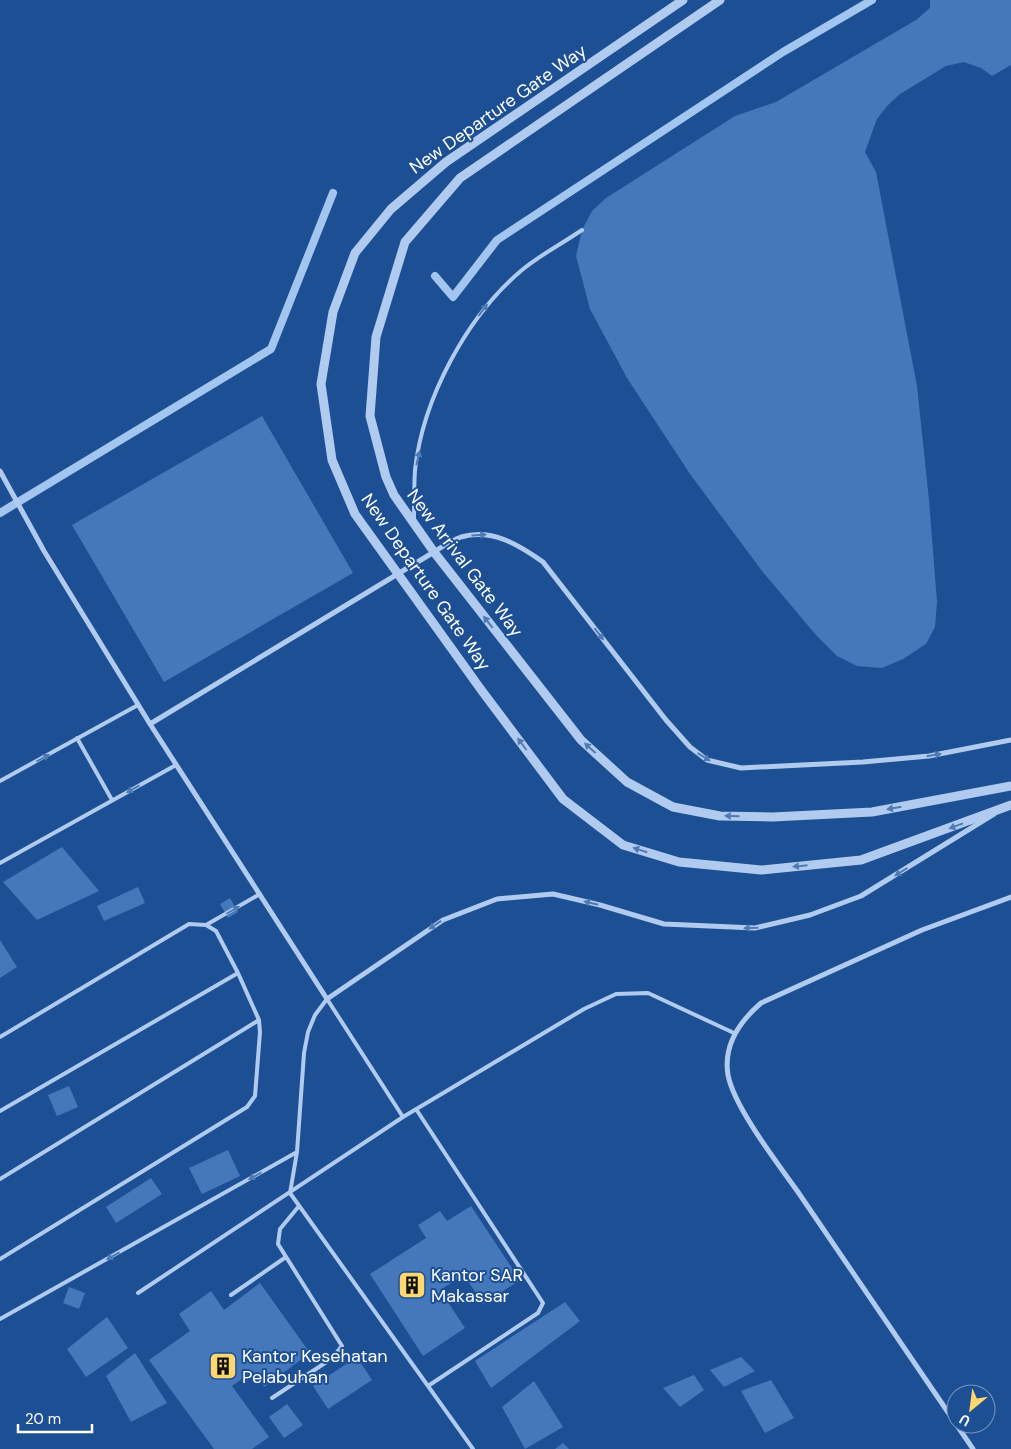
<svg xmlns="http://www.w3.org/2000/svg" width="1011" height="1449" viewBox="0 0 1011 1449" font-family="'DM Sans',sans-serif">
  <rect width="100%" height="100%" fill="#1d4f94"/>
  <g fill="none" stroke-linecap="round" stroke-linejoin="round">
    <path stroke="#a3c6f0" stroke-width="8" d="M435,276L453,297L497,240L783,52L872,0
      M0,513L271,349L333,193"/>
  </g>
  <path fill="#4578bb" d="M930,0H1011V65L992,76L981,68L964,62L946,66L900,94L888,105L877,119L865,152L876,172L917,386L929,500L937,602L935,627L926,644L903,659L882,668L857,666L837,656L816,635L762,571L690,474L627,378L590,309L576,256L582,230L592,211L606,198L735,116L776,102L916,20L930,8Z
    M262,416L353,573L164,682L72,525Z
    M62,847L99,891L37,920L3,882Z
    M138,887L145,903L104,921L97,906Z
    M230,898L238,912L228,918L220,904Z
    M0,940L17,967L0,978Z
    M69,1086L78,1107L57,1116L48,1095Z
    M228,1150L240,1176L202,1194L189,1168Z
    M151,1178L162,1194L116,1223L106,1207Z
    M471,1206L520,1280L483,1304L464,1275L440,1290L465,1328L423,1356L370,1274L426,1238L418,1225L440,1211L447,1221Z
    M260,1283L310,1353L264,1387L253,1371L232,1386L269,1437L252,1449H214L149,1360L190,1331L179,1314L211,1291L224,1310Z
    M69,1287L85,1293L79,1309L63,1303Z
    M565,1302L580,1321L491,1388L475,1361Z
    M107,1317L128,1348L86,1377L67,1349Z
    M135,1353L167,1403L131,1422L106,1376Z
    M357,1357L372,1380L328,1409L313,1386Z
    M741,1357L755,1371L724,1387L710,1370Z
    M694,1375L704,1390L680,1407L663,1388Z
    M771,1380L794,1418L765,1433L741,1391Z
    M534,1381L563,1427L525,1449L502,1407Z
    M287,1404L303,1425L284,1438L269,1417Z
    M563,1443L569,1449H555Z"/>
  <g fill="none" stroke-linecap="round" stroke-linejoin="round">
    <path stroke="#b0cbef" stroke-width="4" d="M414,519C414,503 414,486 415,470C423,398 467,316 522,270C540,255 563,243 582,230
      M77,738L112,800
      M0,781L138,705
      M0,863L176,765
      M206,925L260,894
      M0,1037L189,924L206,925L216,931L238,973L259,1020L260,1032L255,1096L247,1107L0,1259
      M416,1109L543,1303L538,1313L428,1386
      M0,1111L238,973
      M403,1117L327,999L315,1015L308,1032L304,1053L297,1152L290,1193L473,1449
      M0,1179L259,1020
      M138,1293L403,1117L584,1009L616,994L648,993L734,1033
      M231,1295L286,1257
      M0,1319L297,1152
      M272,1398L331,1359L342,1346L278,1244L280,1229L299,1206"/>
    <path stroke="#b0cbef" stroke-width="5" d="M0,471L44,551L150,724L327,999L443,920L497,899L553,894L600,905L664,924L755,928L810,915L861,896L994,814
      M150,724L434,552C442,547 452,540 461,537C492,528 519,545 543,562L666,720L690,747L707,760L741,768L863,762L929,756L1011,740
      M956,1424C903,1346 850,1269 798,1192C778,1164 734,1107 728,1075C723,1045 739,1022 761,1003L922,930L1011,897
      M956,1424L973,1449"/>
    <path stroke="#b0cbef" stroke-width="9" d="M683,0L446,162L391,209L355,253L333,312L321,384L332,460L355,514L482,691L563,799L623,845L679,862L761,870L861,860L1011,805
      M720,0L460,178L405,242L376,337L370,416L386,477L394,495L434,552L581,740L627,782L673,807L720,816L773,817L872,812L1011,786"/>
  </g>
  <defs><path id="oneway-solid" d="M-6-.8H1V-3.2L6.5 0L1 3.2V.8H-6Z" transform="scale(1.25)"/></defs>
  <g fill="#507ab4">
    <use href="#oneway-solid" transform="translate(483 310) rotate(-53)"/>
    <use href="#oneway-solid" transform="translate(418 458) rotate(-77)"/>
    <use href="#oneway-solid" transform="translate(479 535) rotate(-4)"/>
    <use href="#oneway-solid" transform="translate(488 622) rotate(-128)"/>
    <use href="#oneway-solid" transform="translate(599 634) rotate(52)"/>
    <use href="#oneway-solid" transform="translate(522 744) rotate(-127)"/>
    <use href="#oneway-solid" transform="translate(590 748) rotate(-138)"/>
    <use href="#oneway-solid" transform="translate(934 755) rotate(-9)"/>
    <use href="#oneway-solid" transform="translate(704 757) rotate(31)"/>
    <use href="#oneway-solid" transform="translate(43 758) rotate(-29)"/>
    <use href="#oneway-solid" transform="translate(133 789) rotate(151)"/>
    <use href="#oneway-solid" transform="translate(894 808) rotate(170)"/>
    <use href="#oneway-solid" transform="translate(732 816) rotate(-179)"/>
    <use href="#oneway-solid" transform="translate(956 826) rotate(160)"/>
    <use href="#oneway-solid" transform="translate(640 850) rotate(-163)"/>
    <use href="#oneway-solid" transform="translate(800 866) rotate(174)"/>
    <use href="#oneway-solid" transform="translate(901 872) rotate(148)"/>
    <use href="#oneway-solid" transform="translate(591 903) rotate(-167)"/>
    <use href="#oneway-solid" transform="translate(233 910) rotate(-30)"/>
    <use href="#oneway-solid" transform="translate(435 925) rotate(146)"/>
    <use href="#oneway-solid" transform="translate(751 928) rotate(178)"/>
    <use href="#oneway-solid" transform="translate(255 1176) rotate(151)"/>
    <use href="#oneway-solid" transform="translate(113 1256) rotate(151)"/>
  </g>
  <defs>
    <g id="building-square" transform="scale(1.4375)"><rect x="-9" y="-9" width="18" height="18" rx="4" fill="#fed76e" stroke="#1d4f94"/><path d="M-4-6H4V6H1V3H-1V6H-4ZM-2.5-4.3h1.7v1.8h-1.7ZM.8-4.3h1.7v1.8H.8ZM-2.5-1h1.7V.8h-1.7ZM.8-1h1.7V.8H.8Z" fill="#111"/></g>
  </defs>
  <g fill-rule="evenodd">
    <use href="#building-square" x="412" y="1285"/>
    <use href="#building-square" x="223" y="1366"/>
  </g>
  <g text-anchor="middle" stroke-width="4" stroke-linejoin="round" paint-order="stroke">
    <g font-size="18" fill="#fff" stroke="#1d4f94">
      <text transform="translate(498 109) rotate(-35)" y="6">New Departure Gate Way</text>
      <text transform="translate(465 563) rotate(53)" y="6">New Arrival Gate Way</text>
      <text transform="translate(426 582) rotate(55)" y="6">New Departure Gate Way</text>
    </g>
    <g font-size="18" fill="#fff" stroke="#1d4f94" text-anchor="start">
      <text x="431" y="1281">Kantor SAR<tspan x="431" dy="21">Makassar</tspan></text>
      <text x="242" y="1362">Kantor Kesehatan<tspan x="242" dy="21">Pelabuhan</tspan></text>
    </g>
  </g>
  <g transform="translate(971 1409) rotate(209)"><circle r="24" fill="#1d4f94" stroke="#7795bf"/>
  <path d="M0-4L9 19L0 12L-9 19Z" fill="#fed76e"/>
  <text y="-8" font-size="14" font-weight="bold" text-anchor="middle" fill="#ffffff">U</text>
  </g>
  <path d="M18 1424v8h74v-8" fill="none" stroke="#ffffff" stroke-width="2.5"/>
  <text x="25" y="1424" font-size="15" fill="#ffffff" stroke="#1d4f94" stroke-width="4" paint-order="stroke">20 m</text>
</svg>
